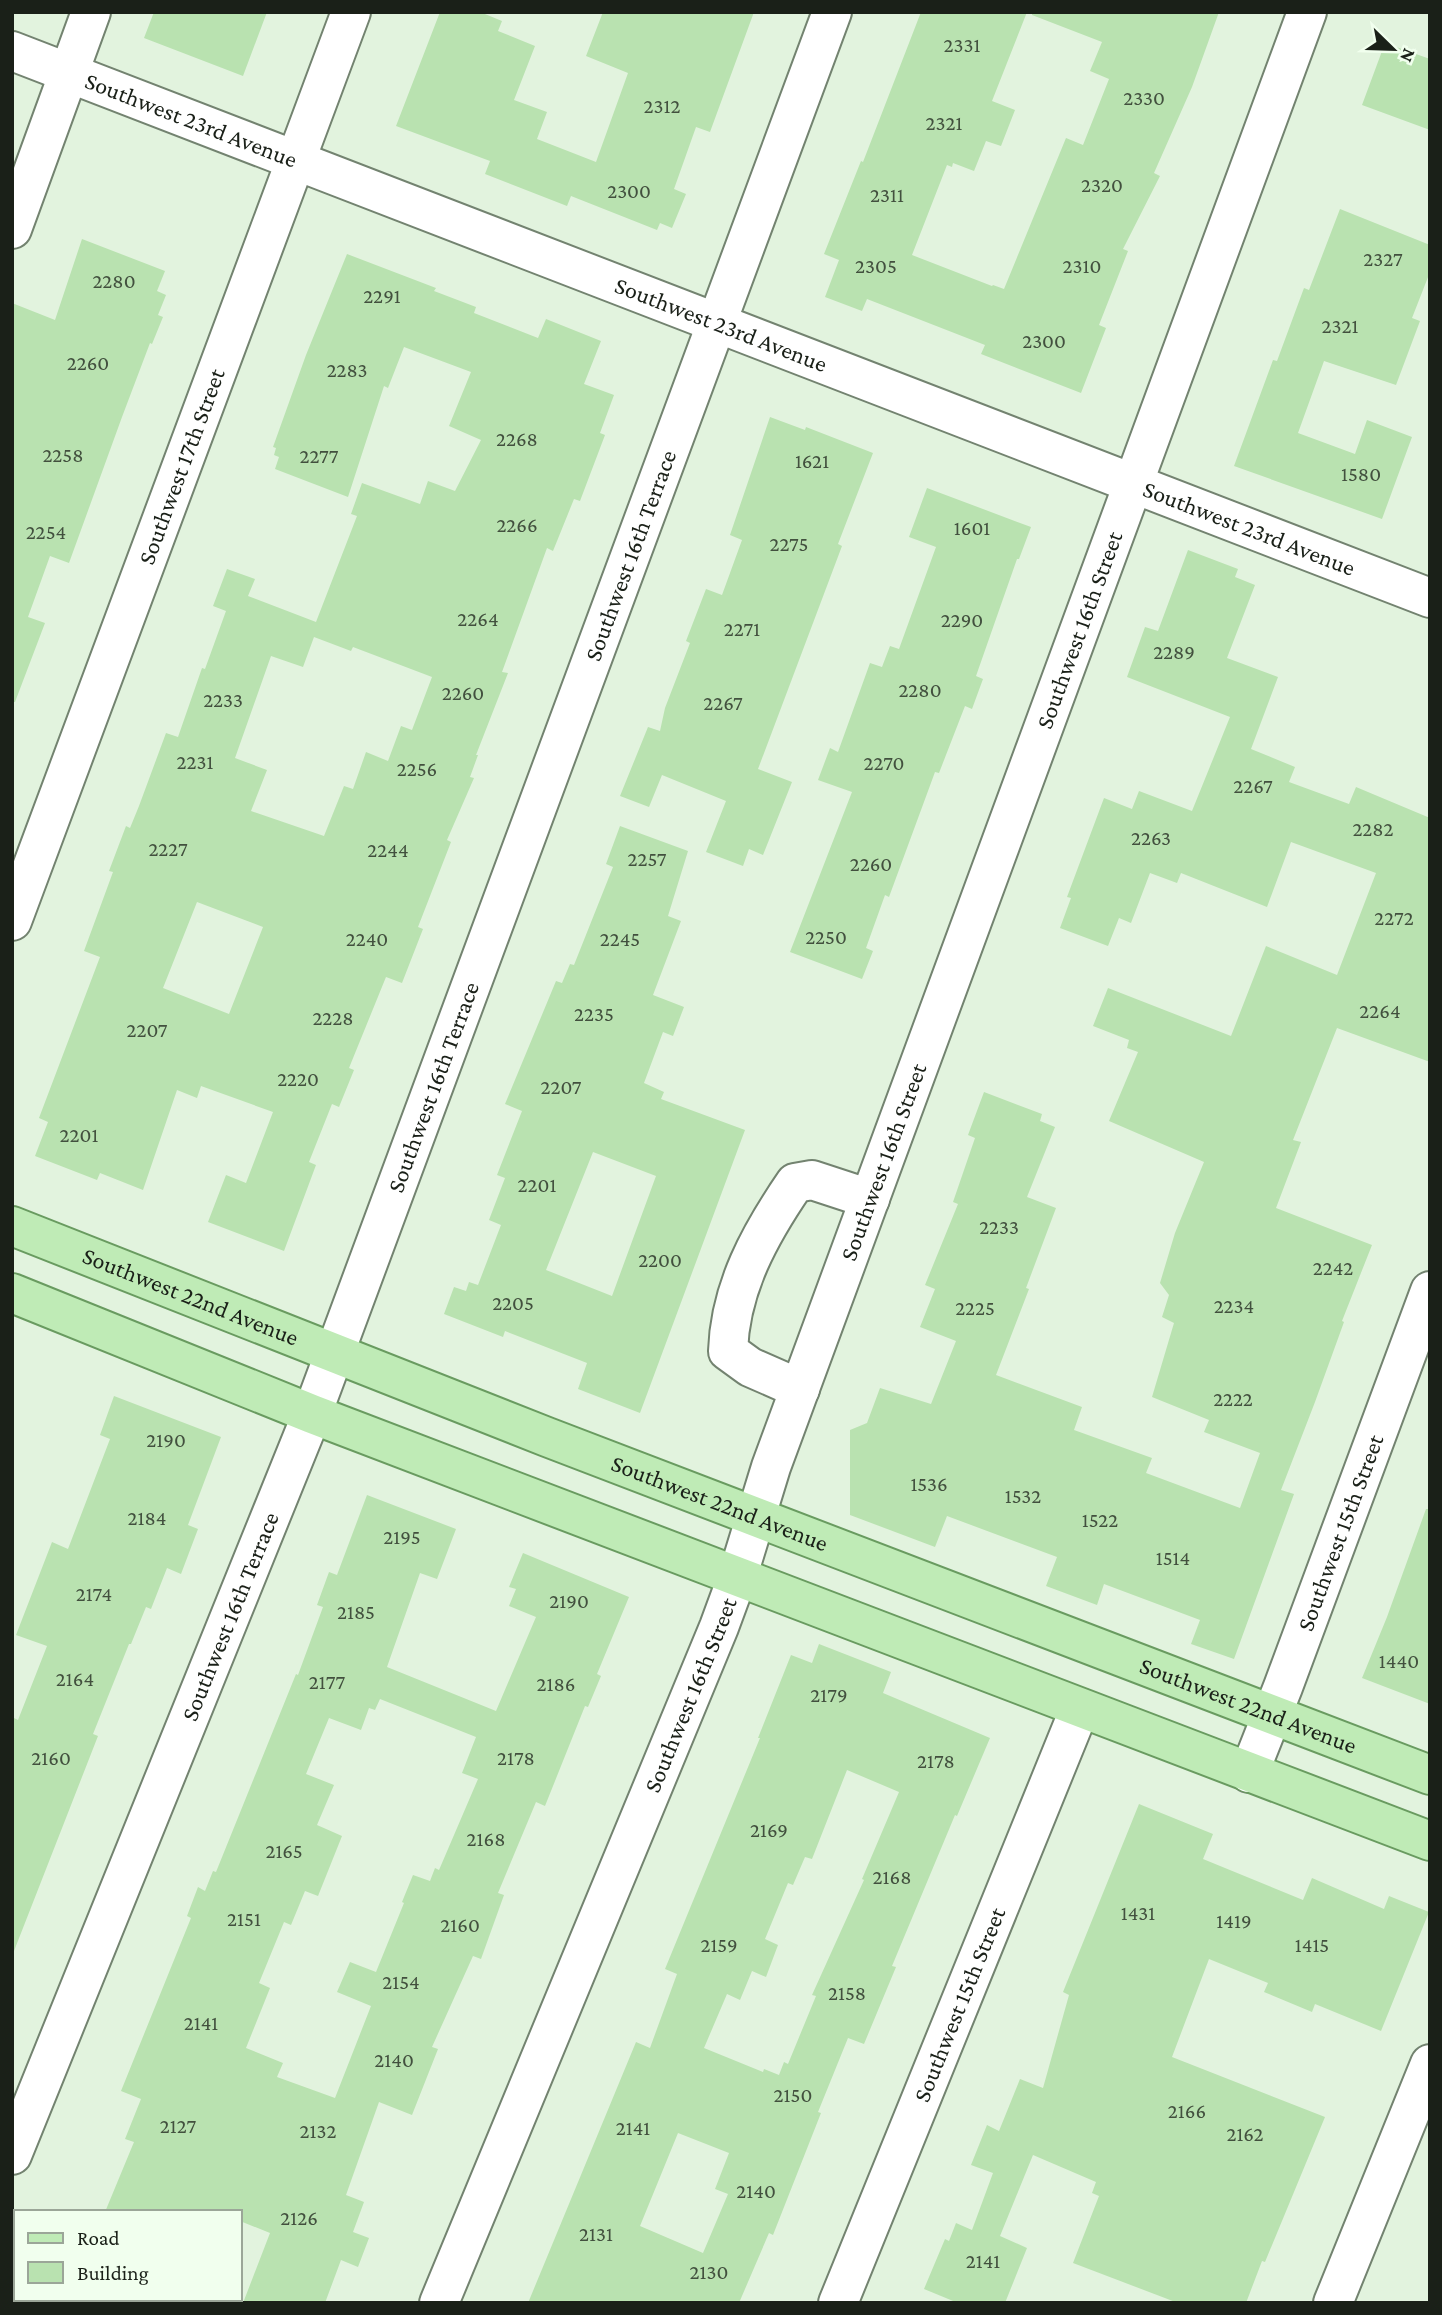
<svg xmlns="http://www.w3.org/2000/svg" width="1442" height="2315" viewBox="0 0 1442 2315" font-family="'Crimson Pro',serif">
  <rect width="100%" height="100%" fill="#e2f3de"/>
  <path fill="#b9e2b0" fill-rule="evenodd" d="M154,12H267L243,76L144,38Z
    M440,12H480L502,21L498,31L535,46L514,100L547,112L537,139L596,162L628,73L586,56L603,12H754L710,132L696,127L674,189L686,194L672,228L660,223L657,230L571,196L567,206L485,174L490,161L396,126Z
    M921,12H1027L992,101L1015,110L1001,146L986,141L974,171L953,163L952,167L947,165L912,255L992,286L993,285L1004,289L1066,138L1083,145L1109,79L1090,71L1102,42L1032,15V12H1219L1192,87L1154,173L1160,176L1123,249L1128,251L1099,325L1106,328L1081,393L981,354L985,345L867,299L862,311L825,297L839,260L824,254L861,161L863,162Z
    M1385,43L1430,59V130L1362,105Z
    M1340,209L1430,245V272L1412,318L1420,321L1396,385L1324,361L1298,433L1355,454L1367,420L1412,437L1382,519L1234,466L1273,360L1277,361L1304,288L1309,290Z
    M82,239L165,271L157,291L166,295L158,315L163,317L152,344L150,343L122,417L69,563L50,556L28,617L45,623L15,702H12V303L55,320Z
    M347,254L436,288L434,291L476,307L474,313L538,338L546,319L601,341L584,384L614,395L600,433L605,435L580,501L574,499L553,551L547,548L502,672L508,673L476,755H478L470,777L474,778L447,840L451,842L418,927L423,929L402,983L386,977L349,1068L354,1070L339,1107L332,1104L309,1162L316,1165L284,1251L208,1222L226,1175L246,1183L273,1112L201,1086L197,1098L177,1090L143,1190L100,1173L97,1180L35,1156L48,1122L39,1118L100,957L84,951L113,872L109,871L126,826L130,828L139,806L166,733L178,737L202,668L205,669L226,611L213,606L227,569L255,579L248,596L316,622L357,516L351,514L362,483L420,504L428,481L455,491L481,440L449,426L471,372L404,347L388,388L384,386L348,497L275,469L279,457L274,455L276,448L273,447L306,355ZM314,637L351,651L353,647L432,677L412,730L401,726L388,761L366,752L353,789L344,786L324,836L251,811L267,770L235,758L271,656L303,667ZM197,902L263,927L229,1014L163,988Z
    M770,417L805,430L806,427L873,453L838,544L842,546L758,769L792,782L763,855L749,849L743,866L706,852L726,801L662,775L649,807L620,796L648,727L660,731L665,708L690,643L686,641L706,589L722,595L742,540L730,535Z
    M927,488L1031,527L1019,559H1017L976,676L983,679L972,709L965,706L939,773L935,772L889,897L885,895L866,948L873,951L862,979L790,952L852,792L818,780L830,748L838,752L870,663L882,667L890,646L899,649L936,547L909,537Z
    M1188,550L1238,569L1235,577L1255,585L1227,658L1278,677L1251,749L1295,767L1289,782L1349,804L1356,787L1430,818V1062L1337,1028L1293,1140L1301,1142L1276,1208L1372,1245L1342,1321L1344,1322L1315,1402L1281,1490L1294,1494L1234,1659L1191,1644L1200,1620L1104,1584L1097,1605L1046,1586L1057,1557L947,1516L935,1547L850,1515V1430L867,1423L880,1388L931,1404L956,1341L920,1327L935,1289L925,1285L958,1204L953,1202L975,1138L968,1135L984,1092L1042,1114L1040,1121L1055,1127L1027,1197L1056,1208L1026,1288L1029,1289L996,1375L1082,1407L1074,1430L1152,1458L1146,1473L1240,1508L1260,1453L1204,1432L1209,1420L1152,1397L1174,1323L1162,1317L1169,1295L1160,1283L1175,1233L1204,1162L1109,1121L1138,1052L1127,1048L1129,1040L1093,1026L1108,988L1231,1036L1266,946L1337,975L1376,873L1291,842L1267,907L1181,873L1177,883L1150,873L1131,923L1119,918L1108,946L1060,928L1071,898L1067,897L1104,798L1132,809L1139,791L1192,811L1230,717L1127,677L1145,627L1158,631Z
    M620,826L688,851L668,916L681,921L653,995L684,1007L673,1036L663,1032L644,1083L664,1092L661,1099L745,1130L640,1413L578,1389L587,1363L505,1331L503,1337L444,1314L454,1287L466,1291L469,1282L478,1285L501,1225L489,1220L505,1178L497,1175L522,1111L505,1104L556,981L562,983L570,964L574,965L613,867L606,864ZM593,1152L656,1176L612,1296L546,1270Z
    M114,1396L221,1437L188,1525L198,1529L181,1574L167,1568L151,1609L146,1607L131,1644H129L93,1734L98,1736L14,1951L12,1717L18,1720L47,1646L16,1635L52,1542L68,1549L110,1439L100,1435Z
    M367,1495L456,1529L437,1579L420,1573L387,1667L496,1711L536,1617L509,1606L516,1589L509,1587L523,1553L629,1597L597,1674L601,1676L588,1707L585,1706L545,1806L536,1802L498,1893L504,1895L481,1959L473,1956L432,2047L438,2049L412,2115L379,2102L346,2195L364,2202L353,2232L369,2238L358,2267L341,2260L325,2303H243L270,2233L240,2221V2212H105L134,2142L125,2139L141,2099L121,2091L191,1918L187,1916L198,1887L205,1891L213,1871L216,1872L296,1674L298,1675L323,1607L317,1605L329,1572L337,1575ZM380,1699L476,1737L462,1773L478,1779L439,1870L435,1868L430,1881L413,1875L402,1902L404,1903L376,1972L350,1962L337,1992L371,2006L335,2098L277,2077L283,2063L246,2048L270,1988L259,1983L284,1922L291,1925L305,1891L318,1896L342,1836L317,1825L334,1785L306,1774L329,1718L361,1730L369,1708L375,1710Z
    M1426,1509H1430V1704L1362,1678L1387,1617Z
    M819,1644L891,1672L883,1693L990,1738L957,1816L955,1815L892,1966L896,1967L864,2044L848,2038L818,2112L821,2113L773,2235L769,2233L739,2303H528L636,2042L650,2048L677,1974L665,1969L760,1738H758L791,1655L812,1663ZM847,1770L899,1792L862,1879L864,1880L812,1995L816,1996L788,2064L784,2062L779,2075L764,2069L763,2072L704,2048L727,1994L740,2000L752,1971L766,1977L778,1945L765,1939L788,1883L793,1885L805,1857L812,1859ZM678,2133L729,2153L715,2189L728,2194L703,2253L640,2226Z
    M1139,1804L1213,1834L1203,1859L1303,1900L1312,1878L1384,1909L1389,1896L1429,1912L1381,2031L1315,2004L1312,2012L1264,1992L1268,1983L1209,1959L1172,2057L1325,2117L1265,2262L1262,2261L1246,2303H1178L1073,2263L1099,2196L1092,2193L1096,2182L1033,2155L1000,2236L1027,2248L1005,2303H958L924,2289L945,2239L949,2241L956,2223L972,2230L993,2173L971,2165L987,2125L999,2131L1020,2079L1043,2088L1069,1995L1063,1992Z"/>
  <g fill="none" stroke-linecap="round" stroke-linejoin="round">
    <g stroke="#738370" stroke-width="42">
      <g id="minor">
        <path id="s1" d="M12,51L1430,598"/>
        <path d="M12,229L91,12"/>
        <path id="s2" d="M12,921L351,12"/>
        <path d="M800,1389L750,1367L728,1351C730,1288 760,1234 795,1183L812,1180L870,1199"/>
        <path id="s3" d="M1249,1773L1283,1687L1430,1291"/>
        <path id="s4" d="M12,2155L312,1414L832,12"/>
        <path id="s5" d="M439,2303L719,1627L737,1578L771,1467L1307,12"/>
        <path id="s6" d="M838,2303L1080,1708"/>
        <path d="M1333,2303L1430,2064"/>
      </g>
    </g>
    <g stroke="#699b60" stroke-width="42">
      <g id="major">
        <path id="s7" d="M12,1226L547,1437L1430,1775"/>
        <path d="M12,1293L312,1414L1430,1841"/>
      </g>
    </g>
    <use href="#minor" stroke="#fff" stroke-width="38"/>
    <use href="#major" stroke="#bfebb6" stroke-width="38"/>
  </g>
  <g text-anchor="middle" stroke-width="5" stroke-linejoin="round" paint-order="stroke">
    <g font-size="21" fill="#42503e">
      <text x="962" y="52">2331</text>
      <text x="1144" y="105">2330</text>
      <text x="662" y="113">2312</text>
      <text x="944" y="130">2321</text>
      <text x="1102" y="192">2320</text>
      <text x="629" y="198">2300</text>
      <text x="887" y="202">2311</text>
      <text x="1383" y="266">2327</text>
      <text x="876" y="273">2305</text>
      <text x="1082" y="273">2310</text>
      <text x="114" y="288">2280</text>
      <text x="382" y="303">2291</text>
      <text x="1340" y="333">2321</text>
      <text x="1044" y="348">2300</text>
      <text x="88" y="370">2260</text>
      <text x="347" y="377">2283</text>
      <text x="517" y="446">2268</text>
      <text x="63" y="462">2258</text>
      <text x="319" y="463">2277</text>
      <text x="812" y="468">1621</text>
      <text x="1361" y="481">1580</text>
      <text x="517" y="532">2266</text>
      <text x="972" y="535">1601</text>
      <text x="46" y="539">2254</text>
      <text x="789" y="551">2275</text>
      <text x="478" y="626">2264</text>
      <text x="962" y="627">2290</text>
      <text x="742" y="636">2271</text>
      <text x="1174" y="659">2289</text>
      <text x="920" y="697">2280</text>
      <text x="463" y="700">2260</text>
      <text x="223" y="707">2233</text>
      <text x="723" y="710">2267</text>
      <text x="195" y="769">2231</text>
      <text x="884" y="770">2270</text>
      <text x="417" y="776">2256</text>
      <text x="1253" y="793">2267</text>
      <text x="1373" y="836">2282</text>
      <text x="1151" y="845">2263</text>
      <text x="168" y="856">2227</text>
      <text x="388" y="857">2244</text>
      <text x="647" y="866">2257</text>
      <text x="871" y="871">2260</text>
      <text x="1394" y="925">2272</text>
      <text x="826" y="944">2250</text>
      <text x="367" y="946">2240</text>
      <text x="620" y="946">2245</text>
      <text x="1380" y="1018">2264</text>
      <text x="594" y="1021">2235</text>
      <text x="333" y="1025">2228</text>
      <text x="147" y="1037">2207</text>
      <text x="298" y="1086">2220</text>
      <text x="561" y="1094">2207</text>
      <text x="79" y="1142">2201</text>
      <text x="537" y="1192">2201</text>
      <text x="999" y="1234">2233</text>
      <text x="660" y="1267">2200</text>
      <text x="1333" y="1275">2242</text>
      <text x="513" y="1310">2205</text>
      <text x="1234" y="1313">2234</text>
      <text x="975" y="1315">2225</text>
      <text x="1233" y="1406">2222</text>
      <text x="166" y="1447">2190</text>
      <text x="929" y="1491">1536</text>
      <text x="1023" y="1503">1532</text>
      <text x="147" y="1525">2184</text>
      <text x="1100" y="1527">1522</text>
      <text x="402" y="1544">2195</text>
      <text x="1173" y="1565">1514</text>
      <text x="94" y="1601">2174</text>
      <text x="569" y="1608">2190</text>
      <text x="356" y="1619">2185</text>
      <text x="1399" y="1668">1440</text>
      <text x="75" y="1686">2164</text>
      <text x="327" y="1689">2177</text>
      <text x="556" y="1691">2186</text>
      <text x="829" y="1702">2179</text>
      <text x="51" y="1765">2160</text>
      <text x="516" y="1765">2178</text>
      <text x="936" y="1768">2178</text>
      <text x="769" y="1837">2169</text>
      <text x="486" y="1846">2168</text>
      <text x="284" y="1858">2165</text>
      <text x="892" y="1884">2168</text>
      <text x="1138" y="1920">1431</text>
      <text x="244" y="1926">2151</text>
      <text x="1234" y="1928">1419</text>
      <text x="460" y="1932">2160</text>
      <text x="719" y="1952">2159</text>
      <text x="1312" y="1952">1415</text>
      <text x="401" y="1989">2154</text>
      <text x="847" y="2000">2158</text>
      <text x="201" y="2030">2141</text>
      <text x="394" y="2067">2140</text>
      <text x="793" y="2102">2150</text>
      <text x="1187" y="2118">2166</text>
      <text x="178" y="2133">2127</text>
      <text x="633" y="2135">2141</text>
      <text x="318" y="2138">2132</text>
      <text x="1245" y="2141">2162</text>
      <text x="756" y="2198">2140</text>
      <text x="299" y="2225">2126</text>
      <text x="596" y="2241">2131</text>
      <text x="983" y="2268">2141</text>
      <text x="709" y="2279">2130</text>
    </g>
    <g font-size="24" fill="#1a2018" stroke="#f1ffee">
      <text dy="8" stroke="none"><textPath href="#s1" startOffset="192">Southwest 23rd Avenue</textPath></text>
      <text dy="8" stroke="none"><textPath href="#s1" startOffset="760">Southwest 23rd Avenue</textPath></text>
      <text dy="8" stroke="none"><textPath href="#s2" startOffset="485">Southwest 17th Street</textPath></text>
      <text dy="8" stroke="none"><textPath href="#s1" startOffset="1326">Southwest 23rd Avenue</textPath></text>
      <text dy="8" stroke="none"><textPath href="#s4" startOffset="1715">Southwest 16th Terrace</textPath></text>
      <text dy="8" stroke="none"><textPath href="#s5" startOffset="1792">Southwest 16th Street</textPath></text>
      <text dy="8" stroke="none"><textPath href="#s4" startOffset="1148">Southwest 16th Terrace</textPath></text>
      <text dy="8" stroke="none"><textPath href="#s5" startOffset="1225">Southwest 16th Street</textPath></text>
      <text dy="8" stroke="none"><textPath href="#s7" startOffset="192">Southwest 22nd Avenue</textPath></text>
      <text dy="8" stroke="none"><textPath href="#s7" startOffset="760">Southwest 22nd Avenue</textPath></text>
      <text dy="8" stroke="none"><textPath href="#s3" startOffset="257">Southwest 15th Street</textPath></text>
      <text dy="8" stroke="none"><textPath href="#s4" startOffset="581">Southwest 16th Terrace</textPath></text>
      <text dy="8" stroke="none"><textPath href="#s5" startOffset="658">Southwest 16th Street</textPath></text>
      <text dy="8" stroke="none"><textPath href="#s7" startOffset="1326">Southwest 22nd Avenue</textPath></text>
      <text dy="8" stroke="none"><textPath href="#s6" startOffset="322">Southwest 15th Street</textPath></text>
    </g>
  </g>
  <rect width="1442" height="2315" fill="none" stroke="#1a2018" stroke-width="28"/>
  <rect x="14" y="2210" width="228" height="91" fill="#f1ffee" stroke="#9ba698" stroke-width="2"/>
  <rect x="28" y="2233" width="35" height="10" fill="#bfebb6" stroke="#9ba698" stroke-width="2"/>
  <text x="77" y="2245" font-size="21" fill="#1a2018">Road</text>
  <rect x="28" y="2262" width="35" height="21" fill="#b9e2b0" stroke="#9ba698" stroke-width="2"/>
  <text x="77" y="2280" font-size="21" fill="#1a2018">Building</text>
  <g transform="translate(1393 49) rotate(113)" stroke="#f1ffee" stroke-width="5" paint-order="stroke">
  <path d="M0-5L12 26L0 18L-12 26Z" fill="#1a2018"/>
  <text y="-10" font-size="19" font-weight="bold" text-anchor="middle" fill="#1a2018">N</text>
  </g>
</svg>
